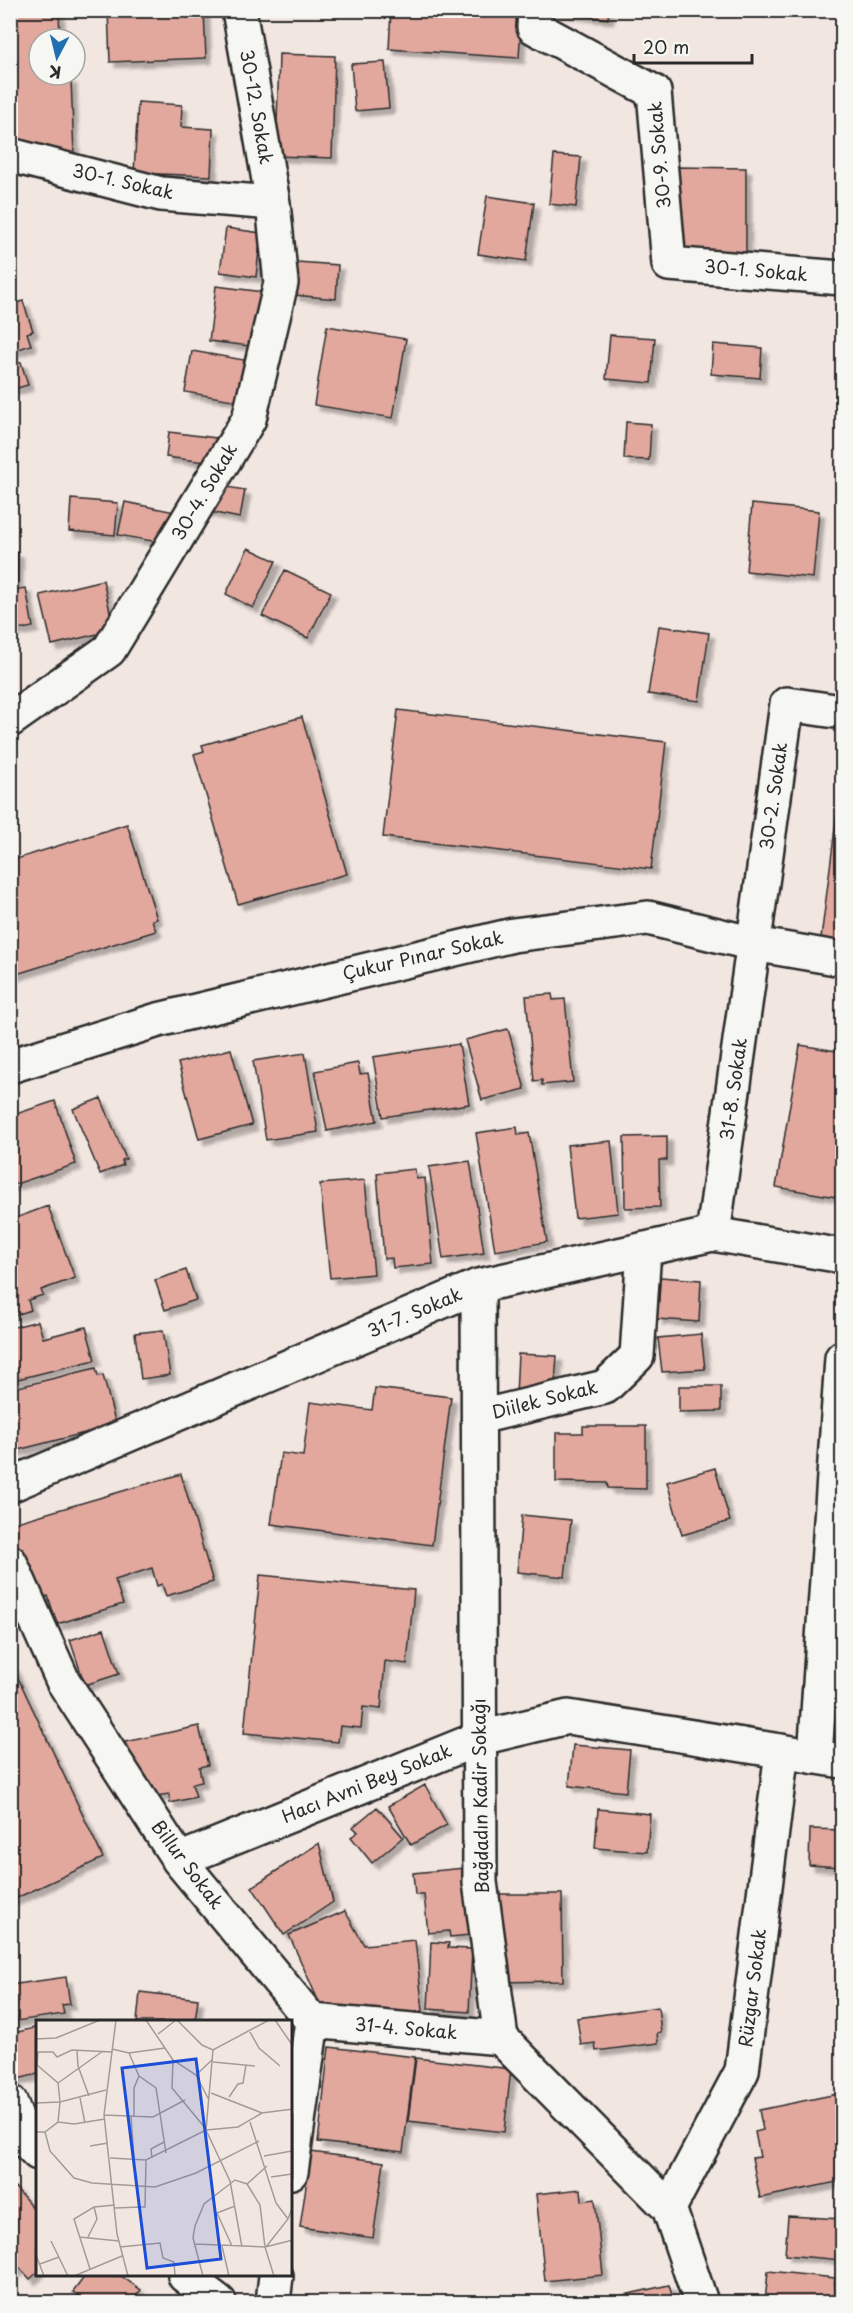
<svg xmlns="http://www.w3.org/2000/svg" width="853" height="2313" viewBox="0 0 853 2313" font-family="'Playpen Sans',sans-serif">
  <defs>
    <filter id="shadow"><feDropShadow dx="5.5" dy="5.5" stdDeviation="1.5" flood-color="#0004"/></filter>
  </defs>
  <rect width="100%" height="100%" fill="#f2e6e1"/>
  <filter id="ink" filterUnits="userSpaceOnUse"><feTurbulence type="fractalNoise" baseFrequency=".0167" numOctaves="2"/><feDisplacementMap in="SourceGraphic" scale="12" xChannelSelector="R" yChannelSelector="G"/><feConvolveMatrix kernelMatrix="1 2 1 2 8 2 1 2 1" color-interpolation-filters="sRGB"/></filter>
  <g filter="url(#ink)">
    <path fill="#e2a89e" stroke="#2b2b2b" stroke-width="1.5" filter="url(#shadow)" d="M10,10H59L60,39H39V75H61V80L71,79L74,154L10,137Z
      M108,10H204L206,58L110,62Z
      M391,10H522L519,58L389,49Z
      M544,10H609L608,19Z
      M279,54L335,56L332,158L276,156Z
      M385,62L389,108L355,111L351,64Z
      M138,102L182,105L181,127L213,129L211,176L134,173Z
      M554,155L581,157L576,207L549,204Z
      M677,167L746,168V256L677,255Z
      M487,196L534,203L526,261L478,254Z
      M226,228L261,233L256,277L220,272Z
      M297,262L338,265L336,299L294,295Z
      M216,286L263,292L257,347L209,341Z
      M23,301L33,331L27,333L31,345L10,352V305Z
      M327,326L406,339L393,418L314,405Z
      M610,335L655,338L651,383L606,379Z
      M713,344L762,348L760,378L711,374Z
      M192,351L250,361L244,402L185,392Z
      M21,362L28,385L10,390V365Z
      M626,422L651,424L649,460L624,459Z
      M169,432L216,438L213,463L166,457Z
      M210,484L245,490L240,518L205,511Z
      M71,499L118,503L115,535L69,531Z
      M125,502L175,512L169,544L118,535Z
      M752,504L819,511L813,578L746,571Z
      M248,548L276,561L253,608L226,594Z
      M10,552H18L17,583L10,582Z
      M285,570L331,592L308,638L262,616Z
      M103,580L114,630L52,645L40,595Z
      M26,588L33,627L10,631V590Z
      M659,626L709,633L699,701L648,694Z
      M398,710L666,742L651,869L383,837Z
      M302,717L347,874L238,904L194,754L204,751L202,745Z
      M842,774V941L821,938Z
      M127,824L157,919L152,920L156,931L10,976V861Z
      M552,994L553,1000L565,999L573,1082L542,1085V1080L534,1081L526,996Z
      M508,1029L525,1089L482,1100L465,1040Z
      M459,1044L469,1104L383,1117L373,1057Z
      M800,1045L842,1052V1198L776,1187Z
      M231,1049L252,1125L199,1139L178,1063Z
      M305,1053L318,1132L266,1140L253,1061Z
      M358,1063L360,1074L368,1073L377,1121L327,1131L315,1071Z
      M101,1098L126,1159L122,1160L123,1165L100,1174L73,1109Z
      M55,1101L76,1164L10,1186V1116Z
      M517,1127L518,1135L529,1133L547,1242L495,1251L476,1133Z
      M667,1136V1160H659L660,1207L625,1208L624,1137Z
      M611,1141L618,1213L575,1218L567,1145Z
      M470,1161L484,1253L443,1259L429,1167Z
      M415,1169L416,1179L425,1178L433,1264L393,1268L392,1258L384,1259L377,1173Z
      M365,1180L374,1274L330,1278L320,1184Z
      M48,1206L75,1278L41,1290L43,1295L28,1300L31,1310L10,1317V1220Z
      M186,1270L196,1300L165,1310L155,1280Z
      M660,1277L701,1280L699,1322L657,1319Z
      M38,1321L43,1338L86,1327L95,1360L10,1381V1328Z
      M163,1330L170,1375L141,1379L135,1333Z
      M701,1334L705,1369L662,1372L658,1338Z
      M518,1354L557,1356L554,1398L516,1395Z
      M96,1368L98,1376L103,1375L116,1425L10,1452V1389Z
      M679,1386H721V1411L679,1412Z
      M375,1388L451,1397L432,1545L271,1524L281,1453L303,1456L310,1402L372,1410Z
      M583,1426H646V1489L608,1488L607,1483L556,1482V1433H583Z
      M715,1468L730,1521L682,1535L667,1482Z
      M181,1474L213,1582L166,1596L162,1584L157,1586L152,1568L115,1580L123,1604L57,1624L48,1596L42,1598L38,1583L27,1586L10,1531V1524Z
      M522,1515L571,1520L565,1577L517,1572Z
      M260,1575L414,1590L407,1664L385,1661L381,1709L363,1707L361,1728L340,1726L338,1742L244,1733Z
      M104,1629L119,1674L85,1685L70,1640Z
      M12,1665L103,1858L10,1901V1666Z
      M199,1726L208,1765L199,1767L202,1782L192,1784L196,1797L170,1803L169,1794L156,1796L153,1785L141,1789L133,1774L125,1742Z
      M573,1745L630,1750L626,1792L569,1786Z
      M425,1785L447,1825L411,1845L388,1806Z
      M377,1807L403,1837L372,1863L351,1837L358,1832L353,1827Z
      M598,1809L650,1814L647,1852L595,1848Z
      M810,1829L842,1830V1867L809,1865Z
      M319,1843L333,1902L284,1935L252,1887Z
      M464,1868L470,1935L450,1937L449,1931L428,1933L424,1895H415L413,1873Z
      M498,1894H562L563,1981L499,1982Z
      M345,1911L364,1945L415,1940L423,2011L348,2019L322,2009L289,1935Z
      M431,1942L449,1943L448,1948L472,1949L469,2012L428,2009Z
      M66,1977L70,2004L62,2005L64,2014L10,2022V1985Z
      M140,1992L198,1999L195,2022H137Z
      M658,2007L661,2032L657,2033L658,2043L596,2051L595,2043L581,2045L577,2018Z
      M38,2027V2074L10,2081V2034Z
      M329,2047L415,2057L403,2152L318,2142Z
      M416,2058L511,2069L504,2132L408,2121Z
      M842,2093V2181L760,2198L752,2158L760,2157L755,2132L763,2130L759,2110Z
      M311,2152L384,2162L373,2238L300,2227Z
      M15,2187L34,2209L38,2205V2272L30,2279L20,2268L15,2272L10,2266V2190Z
      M581,2189L582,2201L595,2199L603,2275L545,2281L536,2194Z
      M788,2216L842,2219V2260L785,2255Z
      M768,2271L835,2278L833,2302H765Z
      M85,2276H121L141,2290L131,2302H88L73,2292Z
      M669,2285L674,2302H593Z"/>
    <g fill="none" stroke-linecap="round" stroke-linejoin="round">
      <g stroke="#2b2b2b" stroke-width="38">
        <path id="street" d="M535,10L534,27L654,92L669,264L842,278
          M10,155L161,194L273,203
          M10,720L109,650L249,419L281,283L273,203L239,10
          M10,1066L158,1020L513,935L648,918L754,944L842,959
          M713,1234L787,704L842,712
          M478,1286L480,1882L501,2038L669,2208L701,2302
          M479,1417L605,1387L637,1356L644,1249
          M10,1485L478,1286L713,1234L842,1256
          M10,1562L63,1681L179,1860L312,2021L291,2172
          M815,1757L842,1358
          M179,1860L480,1738L568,1717L842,1761
          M312,2021L501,2038
          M10,2102L25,2140L38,2153
          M669,2208L742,2071L782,1751
          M185,2276L219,2302
          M273,2302L276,2276"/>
      </g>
      <use href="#street" stroke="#f6f6f2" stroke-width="33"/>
    </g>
  </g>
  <g text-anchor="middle" stroke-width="5" stroke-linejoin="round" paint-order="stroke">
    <g font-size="18" fill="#2b2b2b" stroke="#f6f6f2">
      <text transform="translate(256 107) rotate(80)" y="6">30-12. Sokak</text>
      <text transform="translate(660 155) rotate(-95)" y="6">30-9. Sokak</text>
      <text transform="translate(123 182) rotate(13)" y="6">30-1. Sokak</text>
      <text transform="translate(756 271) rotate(5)" y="6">30-1. Sokak</text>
      <text transform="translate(205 492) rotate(-59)" y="6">30-4. Sokak</text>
      <text transform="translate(774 796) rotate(-82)" y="6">30-2. Sokak</text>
      <text transform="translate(423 956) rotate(-13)" y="6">Çukur Pınar Sokak</text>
      <text transform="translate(734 1089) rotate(-82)" y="6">31-8. Sokak</text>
      <text transform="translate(415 1313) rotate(-23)" y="6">31-7. Sokak</text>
      <text transform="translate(545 1400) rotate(-14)" y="6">Diilek Sokak</text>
      <text transform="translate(367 1784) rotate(-22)" y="6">Hacı Avni Bey Sokak</text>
      <text transform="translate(481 1796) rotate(-91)" y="6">Bağdadın Kadir Sokağı</text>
      <text transform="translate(187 1865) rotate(53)" y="6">Billur Sokak</text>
      <text transform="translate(753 1988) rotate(-83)" y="6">Rüzgar Sokak</text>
      <text transform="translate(406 2029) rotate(5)" y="6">31-4. Sokak</text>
    </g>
  </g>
  <g transform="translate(36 2020)">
    <rect width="256" height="256" fill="#f2e6e1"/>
    <path fill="none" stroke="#a29b98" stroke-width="1.5" d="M80,0L68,95L81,214L92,256M110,0L137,40L160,55L173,80M141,0L166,25L177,30L233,0M239,0L257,26M214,12L223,28L244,46M122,14L140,0M0,19L20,18L64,0M76,29L93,33L129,28M41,30L42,46L53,76M177,30L170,110L194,161L206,227M1,32H17L21,37L36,30L76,32M93,33L103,56L120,68L130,133M137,40L136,68L170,109M177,42L219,46M160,55L177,39M22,63L67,31M175,73L226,93M193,77L202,64L207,63L210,45M44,78L49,103M0,83L24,82L70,70M257,93V159M68,95L117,97L149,80M95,96L98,139M98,96V68L103,56M22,102L38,104L69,99M214,102L240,183L252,199M0,112H9L22,102L24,82L22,63L1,45L2,32M9,112L14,131L38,158L56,163L119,167L160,153L223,121M54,126L72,123M228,136L256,131M74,138L110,140L170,110L202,107L226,93L257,89M116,138L115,129L128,122M235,157L256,154M211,164L231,146M104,187H109L110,140M104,187L107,224M79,188L104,187M43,217L83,221M52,217L61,199L58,187M15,221L32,256M159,224L229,227L257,220M186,226L193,256M196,226L181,193L199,186M84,227L124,223L127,238L138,242L139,256M230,227L252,199L257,186M0,235L8,256M4,244L23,237M54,249L38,199L58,187L79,185M38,256L86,236M167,256L157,218L159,206L168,184L199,160L211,164L224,185L229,227L238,256"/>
    <path fill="#1d4ed8" fill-opacity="0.15" stroke="#1d4ed8" stroke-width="3" d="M160,39L185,239L111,248L86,48Z"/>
    <rect width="256" height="256" fill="none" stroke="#2b2b2b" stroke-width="3"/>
  </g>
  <rect width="853" height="2313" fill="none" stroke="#f6f6f2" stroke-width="36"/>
  <rect x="18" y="18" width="817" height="2277" fill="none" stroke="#2b2b2b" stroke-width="2" filter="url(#ink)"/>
  <g transform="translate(57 57) rotate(187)"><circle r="28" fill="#f6f6f2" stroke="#a5a5a2" stroke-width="1.5"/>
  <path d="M0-4.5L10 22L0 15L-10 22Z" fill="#1f6fb2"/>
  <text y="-9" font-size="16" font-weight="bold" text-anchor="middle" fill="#2b2b2b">K</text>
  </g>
  <path d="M634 54v9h118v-9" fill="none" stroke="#2b2b2b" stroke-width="3"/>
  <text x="643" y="54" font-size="18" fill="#2b2b2b" stroke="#f6f6f2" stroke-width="4.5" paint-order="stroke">20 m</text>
</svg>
